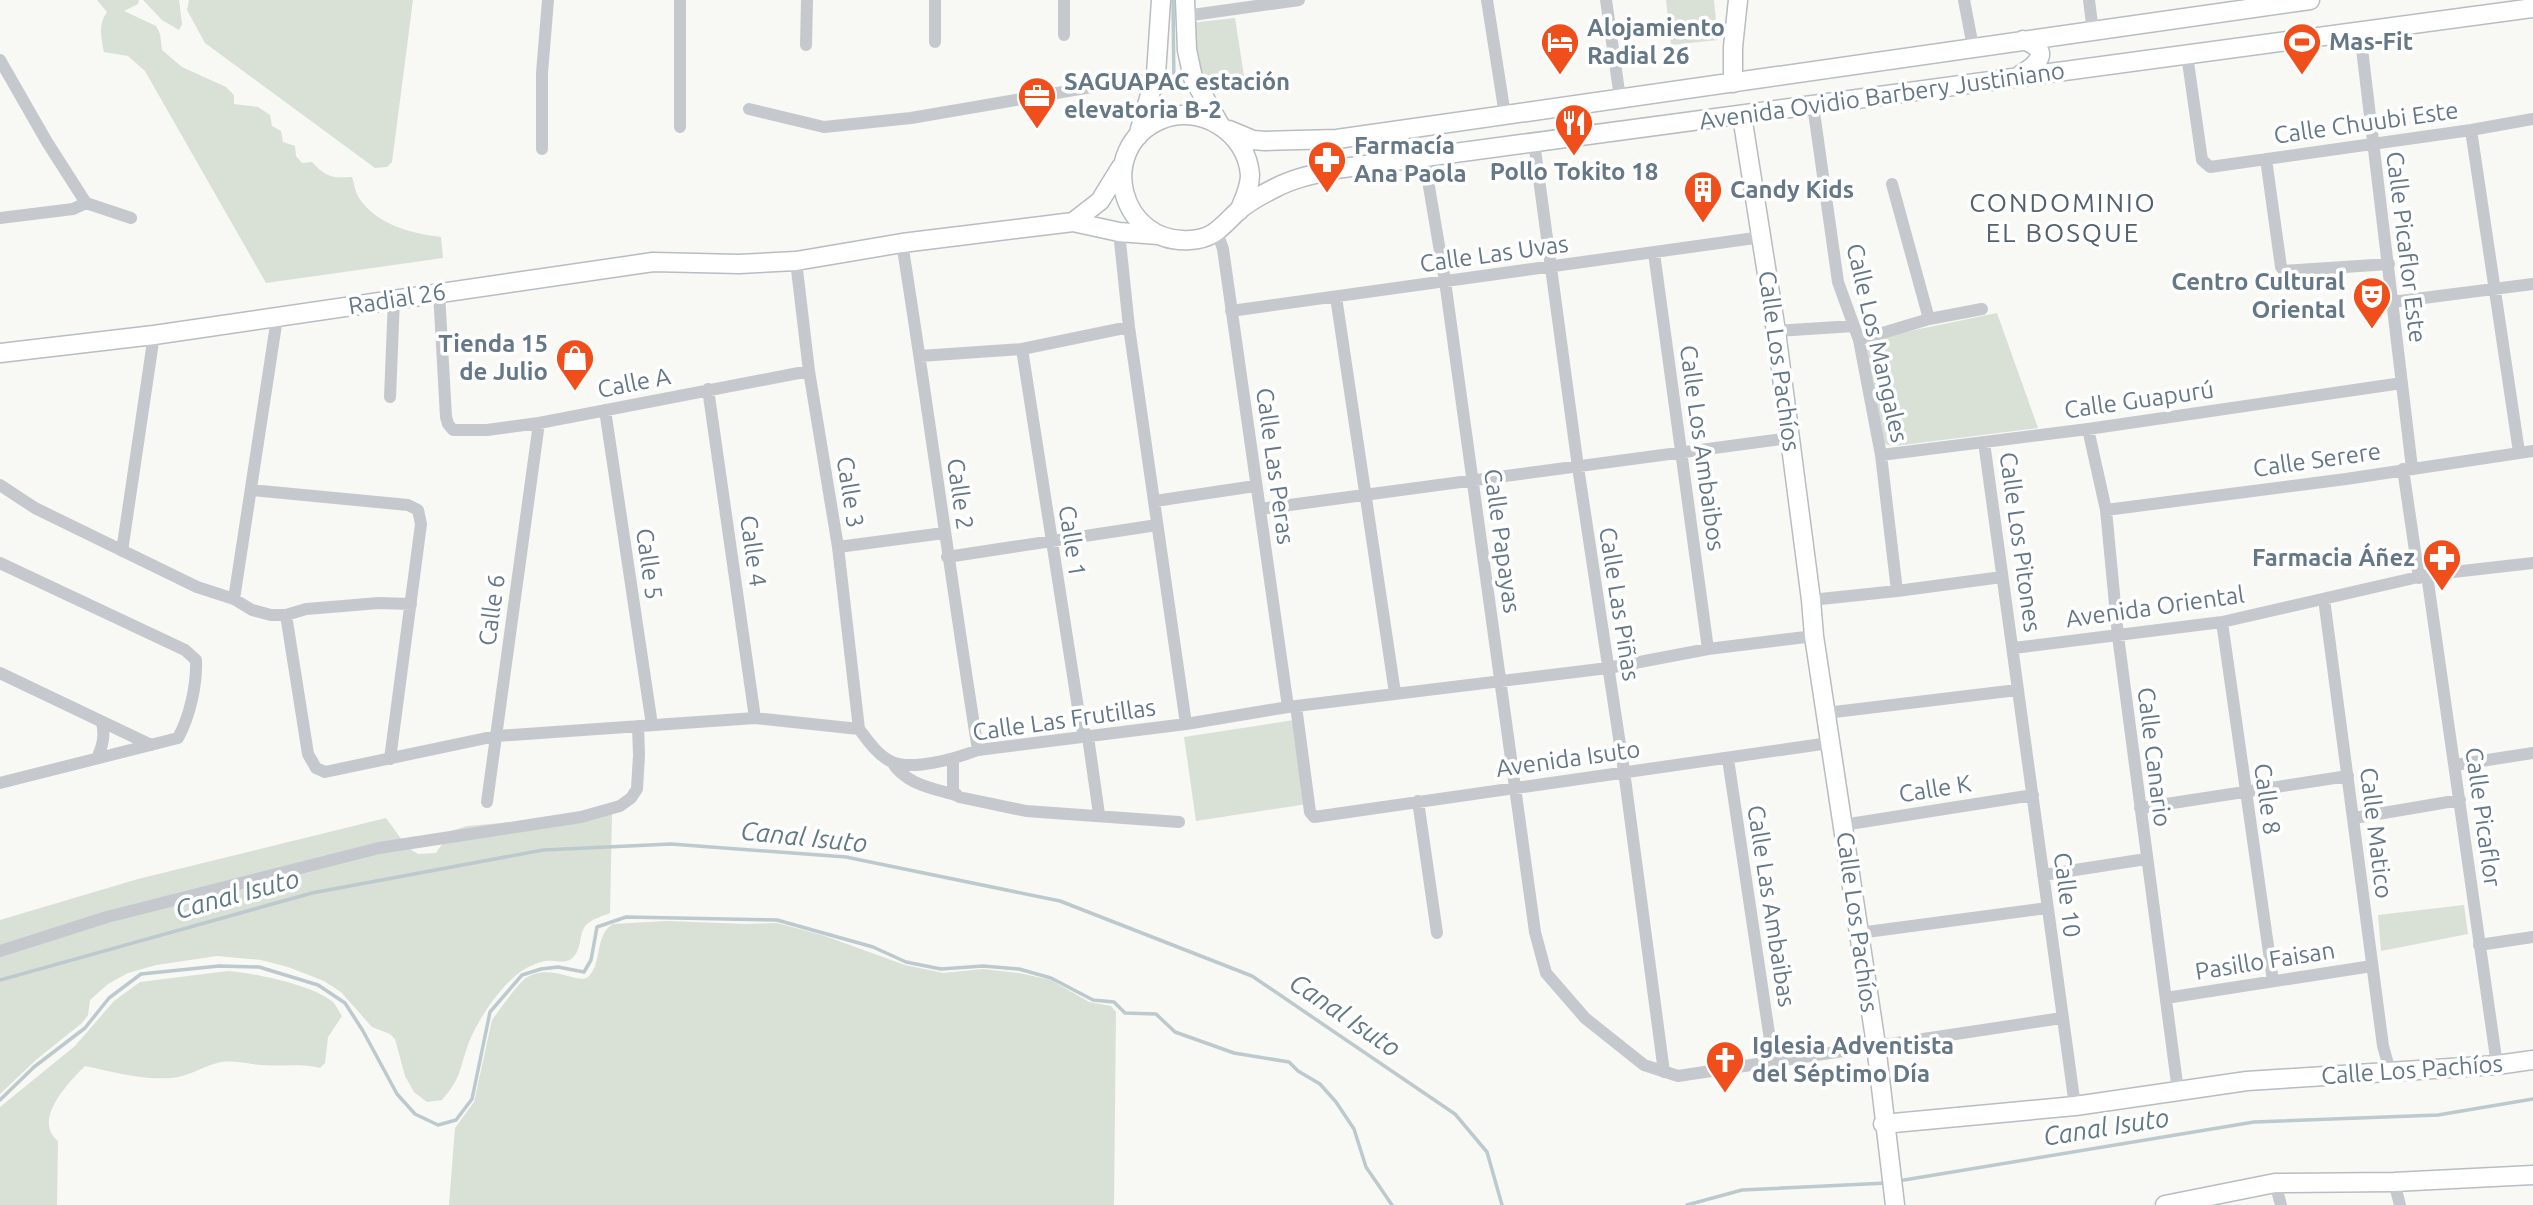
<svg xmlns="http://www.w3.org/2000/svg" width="2533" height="1205" viewBox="0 0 2533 1205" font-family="Ubuntu,sans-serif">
  <rect width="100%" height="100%" fill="#f8f8f5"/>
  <path fill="#d9e0d6" d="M97,0H139L138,4L124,11L156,26L160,34L162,50L182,67L226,87L234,95V104L258,107L270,115L272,126L281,131L283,142L295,146L296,156L302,163L312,162C326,177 331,178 352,177C354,183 355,192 359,198C376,224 412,234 441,237L443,258L266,283L145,71L128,56L104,52C101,37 98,25 107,12Z
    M143,0H179L182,24L179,30L162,20Z
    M189,0H413L392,162L387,167L375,168L205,43L187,10Z
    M1666,0H1714L1718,40L1671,45Z
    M1235,18L1244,76L1201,81L1190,23Z
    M1997,313L2038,428L1895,446L1887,445L1882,440L1866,347L1871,339Z
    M1294,720L1307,804L1196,821L1184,737Z
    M612,813L610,913C603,916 592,919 586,925C578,934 583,950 571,959C564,964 554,960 545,961C537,963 527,967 520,972C499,988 479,1018 469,1042C459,1069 462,1077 442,1100L427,1102L414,1092L405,1076L395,1039L390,1034L372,1027L341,992L324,981L288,967L261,960L217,956L156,965L128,973L108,984L90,1000L88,1015L82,1023L37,1059L0,1094V920L138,879L386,818L407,847L418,854L436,853L451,831L467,826Z
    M2464,905L2468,934L2381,951L2378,915Z
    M667,921L745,924L777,923L822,935L905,965L943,973L983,969L1019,973L1051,980L1089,1002L1111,1006L1116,1012L1114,1205H449L455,1128L474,1102L492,1020C498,1012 519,982 526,978C550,962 578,985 588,977C603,963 594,935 613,924Z
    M228,971C254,973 313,985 333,1002C336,1005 339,1012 342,1016L328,1037L325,1063L320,1068C300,1063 281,1067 261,1065C247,1064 231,1059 217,1063C201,1067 188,1077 171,1078C141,1080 114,1072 85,1066C68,1083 32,1120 58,1141L57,1205H0V1107L75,1046L114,1001L140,982Z"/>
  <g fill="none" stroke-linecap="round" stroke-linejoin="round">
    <path stroke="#bcc9cd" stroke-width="3.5" d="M1173,0L1174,88
      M0,980L312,893L543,850L671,844L846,857L1060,901L1252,976L1455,1114L1487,1152L1502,1205
      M0,1100L34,1067L85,1028L109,998L141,974L219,966L259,967L318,985L345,1003L363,1031L397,1094L415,1114L438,1125L456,1120L472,1099L490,1012L522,975L541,969L558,967L584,972L591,960L597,927L626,917L777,920L873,947L906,962L941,969L983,966L1019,969L1051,978L1093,1000L1114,1002L1125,1013L1156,1014L1175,1032L1234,1053L1289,1062L1298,1071L1320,1084L1336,1102L1354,1129L1366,1167L1392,1205
      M1898,1181L2254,1122L2438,1115L2533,1099
      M1687,1205L1742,1190L1887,1183"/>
    <g stroke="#b7bdc1" stroke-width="21">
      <path id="secondary" d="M1185,0L1187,50L1193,78L1220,125
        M2020,75C2039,64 2052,50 2023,40
        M1733,83V47L1738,0
        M1742,116L1776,331L1811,600L1814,636L1876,1045L1895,1205
        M1229,130L1253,140L1265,141L1337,139L2310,0
        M1138,136L1156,74L1161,0
        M1239,211C1244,199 1250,188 1250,175C1247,132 1200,103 1160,120C1095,149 1120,245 1190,240C1214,239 1222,226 1238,211C1248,202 1263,194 1275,188C1294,178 1315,174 1336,169L2533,8
        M1073,222L1100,201L1121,167
        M0,353L154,335L653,262L739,264L796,261L902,243L1073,222L1119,232L1158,235
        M1883,1124L2075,1106L2247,1081L2497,1065L2533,1060
        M2165,1205L2275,1183L2394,1182L2533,1175"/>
    </g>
    <path stroke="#c5c9cd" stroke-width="12" d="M1487,0L1505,115
      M1606,0L1620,98
      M1964,0L1973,47
      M2089,0L2093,32
      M1185,16L1299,0
      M2360,32L2412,468
      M1064,35V0
      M935,42V0
      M806,45L807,0
      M2187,55L2202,160L2210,167L2471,130L2533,119
      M0,60L47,142L86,203L131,218
      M1813,105L1838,282L1859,340L1881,455L1897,591
      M749,109L824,127L911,118L1121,82L1144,80L1154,82
      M680,127V0
      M2471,130L2519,452
      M1534,142L1578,467L1624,771L1664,1072
      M542,149V73L548,0
      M1424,157L1445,281L1535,932L1546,973L1585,1018L1644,1065L1678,1076L2062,1018
      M2266,159L2281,267L2284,271L2389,264
      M1892,184L1929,319
      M0,218L73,209L86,203
      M1119,232L1129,327L1186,724
      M1217,232L1223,249L1288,707
      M902,243C929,412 951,582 978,750
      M1654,253L1708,649
      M796,261L809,371L838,547L859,729
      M439,292L446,417L448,424L453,430H487L539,423L809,371
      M1336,297L1395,693
      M2392,302L2533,284
      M1231,311L1762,237
      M1776,331L1854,326
      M1859,340L1929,319L1982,309
      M1022,349L1081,727L1088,737L1099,814
      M920,356L1022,349L1129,327
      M708,389L755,718
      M390,397L394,299
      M605,410L652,725
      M2088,429L2106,510L2118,636L2178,1091
      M1984,442L2075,1106
      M1881,455L2088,429L2402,383
      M2403,469L2419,578
      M0,485L35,508L197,587L234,599L252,610L271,615H286L306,609L343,606L378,603L411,604
      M251,490L408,505L418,510L421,524L390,759
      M1155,501L1255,486
      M1260,509L1789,438
      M2106,510L2346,479L2533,451
      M838,547L944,533
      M122,551L154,335
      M947,557L1157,525
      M0,563L185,650L196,660C197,684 190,716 178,738L0,783
      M2427,575L2497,1065
      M234,599L277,318
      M2324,599L2383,1046L2390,1071
      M1811,600L1897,591L2002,577
      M286,615L308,754L316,768L325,772L496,736L755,718L859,729
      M2222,622L2273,981
      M2014,648L2222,622L2427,575L2533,563
      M0,673L151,745
      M1296,706L1310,812L1314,817L1829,743
      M1826,713L2017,690
      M859,729C868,741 877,754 890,761C911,772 957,758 978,750L1186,724L1288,707L1608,668L1708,649L1814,636
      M97,758C103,745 105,736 102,722
      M953,759V791L959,797L1026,811L1179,822
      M1728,759L1773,1060
      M892,762C905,784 932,788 955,795
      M2455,765L2533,753
      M1418,801L1437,933
      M487,802L539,423
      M2140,808L2348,776
      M2354,818L2460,800
      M1843,825L2033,795
      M2043,875L2146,859
      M1859,933L2047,908
      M2479,945L2533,937
      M0,951L107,917L379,848L581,817L620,806L631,798L637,789L639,755L638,726
      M2166,998L2372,966
      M2394,1182L2400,1205
      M2275,1183L2281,1205"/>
    <use href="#secondary" stroke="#fff" stroke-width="18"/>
  </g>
  <defs>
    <g id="hotel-pin" transform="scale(2.0125)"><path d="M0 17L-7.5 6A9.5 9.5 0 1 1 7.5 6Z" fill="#f04f1c" stroke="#fff"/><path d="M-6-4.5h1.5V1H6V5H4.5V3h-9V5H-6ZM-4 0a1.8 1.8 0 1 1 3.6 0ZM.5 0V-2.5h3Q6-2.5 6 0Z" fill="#fff"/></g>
    <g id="stadium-pin" transform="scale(2.0125)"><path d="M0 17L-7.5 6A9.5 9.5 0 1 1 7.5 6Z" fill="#f04f1c" stroke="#fff"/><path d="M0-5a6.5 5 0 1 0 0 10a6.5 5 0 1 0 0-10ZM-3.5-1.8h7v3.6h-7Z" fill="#fff"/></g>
    <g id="office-pin" transform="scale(2.0125)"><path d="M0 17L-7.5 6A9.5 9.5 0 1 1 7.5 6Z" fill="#f04f1c" stroke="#fff"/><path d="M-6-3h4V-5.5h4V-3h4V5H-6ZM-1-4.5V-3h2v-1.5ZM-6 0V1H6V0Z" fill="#fff"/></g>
    <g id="restaurant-pin" transform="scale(2.0125)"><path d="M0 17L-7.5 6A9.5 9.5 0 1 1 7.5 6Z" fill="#f04f1c" stroke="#fff"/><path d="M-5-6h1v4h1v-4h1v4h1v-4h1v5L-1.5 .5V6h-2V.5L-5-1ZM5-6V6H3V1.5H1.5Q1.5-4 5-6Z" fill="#fff"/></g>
    <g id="pharmacy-pin" transform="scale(2.0125)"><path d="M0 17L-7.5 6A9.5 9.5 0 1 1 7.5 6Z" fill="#f04f1c" stroke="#fff"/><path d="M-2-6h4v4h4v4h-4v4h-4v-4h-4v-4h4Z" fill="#fff"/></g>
    <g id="building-pin" transform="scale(2.0125)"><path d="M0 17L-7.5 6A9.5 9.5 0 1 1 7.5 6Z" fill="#f04f1c" stroke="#fff"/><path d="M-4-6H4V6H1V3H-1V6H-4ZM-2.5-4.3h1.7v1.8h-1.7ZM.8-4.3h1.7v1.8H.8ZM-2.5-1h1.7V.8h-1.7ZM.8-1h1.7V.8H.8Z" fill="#fff"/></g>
    <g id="theatre-pin" transform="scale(2.0125)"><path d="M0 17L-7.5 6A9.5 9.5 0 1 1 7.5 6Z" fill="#f04f1c" stroke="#fff"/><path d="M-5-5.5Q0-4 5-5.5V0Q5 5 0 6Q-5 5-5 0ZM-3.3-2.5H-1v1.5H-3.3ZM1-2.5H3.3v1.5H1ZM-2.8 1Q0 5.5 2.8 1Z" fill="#fff"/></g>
    <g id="shop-pin" transform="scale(2.0125)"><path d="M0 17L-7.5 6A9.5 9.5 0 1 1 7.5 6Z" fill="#f04f1c" stroke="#fff"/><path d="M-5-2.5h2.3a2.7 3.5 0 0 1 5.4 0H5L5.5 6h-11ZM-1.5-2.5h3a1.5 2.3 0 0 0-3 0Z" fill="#fff"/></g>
    <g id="church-pin" transform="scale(2.0125)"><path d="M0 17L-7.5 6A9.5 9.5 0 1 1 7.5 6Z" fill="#f04f1c" stroke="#fff"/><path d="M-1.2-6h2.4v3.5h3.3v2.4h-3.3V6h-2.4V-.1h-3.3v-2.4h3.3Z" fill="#fff"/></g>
  </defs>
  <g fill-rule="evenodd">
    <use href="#hotel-pin" x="1560" y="42"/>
    <use href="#stadium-pin" x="2302" y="42"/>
    <use href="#office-pin" x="1037" y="96"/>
    <use href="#restaurant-pin" x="1574" y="123"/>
    <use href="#pharmacy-pin" x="1327" y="160"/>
    <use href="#building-pin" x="1703" y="190"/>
    <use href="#theatre-pin" x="2372" y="296"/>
    <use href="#shop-pin" x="575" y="358"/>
    <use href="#pharmacy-pin" x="2442" y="558"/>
    <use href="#church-pin" x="1725" y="1060"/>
  </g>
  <g text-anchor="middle" stroke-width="7" stroke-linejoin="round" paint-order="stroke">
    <g font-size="24" font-weight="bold" fill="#657888" stroke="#fff" text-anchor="start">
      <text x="1587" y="36">Alojamiento<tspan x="1587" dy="28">Radial 26</tspan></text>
      <text x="2329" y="50">Mas-Fit</text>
      <text x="1064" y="90">SAGUAPAC estación<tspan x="1064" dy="28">elevatoria B-2</tspan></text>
      <text x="1354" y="154">Farmacía<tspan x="1354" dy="28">Ana Paola</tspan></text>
      <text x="1574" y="180" text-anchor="middle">Pollo Tokito 18</text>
      <text x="1730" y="198">Candy Kids</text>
      <text x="2345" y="290" text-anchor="end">Centro Cultural<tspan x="2345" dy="28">Oriental</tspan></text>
      <text x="548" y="352" text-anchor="end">Tienda 15<tspan x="548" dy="28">de Julio</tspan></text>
      <text x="2415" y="566" text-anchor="end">Farmacia Áñez</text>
      <text x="1752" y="1054">Iglesia Adventista<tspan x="1752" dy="28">del Séptimo Día</tspan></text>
    </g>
    <g font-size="24" fill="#657888" stroke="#fff">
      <text transform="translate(1882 96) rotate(-8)" y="8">Avenida Ovidio Barbery Justiniano</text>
      <text transform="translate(2366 123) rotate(-8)" y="8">Calle Chuubi Este</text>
      <text transform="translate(2406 247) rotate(83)" y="8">Calle Picaflor Este</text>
      <text transform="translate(1494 254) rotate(-8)" y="8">Calle Las Uvas</text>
      <text transform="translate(397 299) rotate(-9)" y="8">Radial 26</text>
      <text transform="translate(1877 343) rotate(77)" y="8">Calle Los Mangales</text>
      <text transform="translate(1779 361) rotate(82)" y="8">Calle Los Pachíos</text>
      <text transform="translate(634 383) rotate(-11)" y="8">Calle A</text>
      <text transform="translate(2139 400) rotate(-8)" y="8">Calle Guapurú</text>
      <text transform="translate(1702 448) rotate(82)" y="8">Calle Los Ambaibos</text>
      <text transform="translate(2317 460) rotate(-8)" y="8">Calle Serere</text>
      <text transform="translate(1275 466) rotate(82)" y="8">Calle Las Peras</text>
      <text transform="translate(850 492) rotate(81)" y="8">Calle 3</text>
      <text transform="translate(960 494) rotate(82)" y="8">Calle 2</text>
      <text transform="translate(1072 541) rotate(81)" y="8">Calle 1</text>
      <text transform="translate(1502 541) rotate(82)" y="8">Calle Papayas</text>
      <text transform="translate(2020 542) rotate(82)" y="8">Calle Los Pitones</text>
      <text transform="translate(753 551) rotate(82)" y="8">Calle 4</text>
      <text transform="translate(649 564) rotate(82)" y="8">Calle 5</text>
      <text transform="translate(1619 604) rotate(81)" y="8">Calle Las Piñas</text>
      <text transform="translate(2155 607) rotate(-8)" y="8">Avenida Oriental</text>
      <text transform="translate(492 610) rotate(-82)" y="8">Calle 6</text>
      <text transform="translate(1064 720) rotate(-8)" y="8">Calle Las Frutillas</text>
      <text transform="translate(2154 757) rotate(83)" y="8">Calle Canario</text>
      <text transform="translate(1568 759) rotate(-8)" y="8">Avenida Isuto</text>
      <text transform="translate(1935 789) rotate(-9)" y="8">Calle K</text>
      <text transform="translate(2267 799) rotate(82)" y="8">Calle 8</text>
      <text transform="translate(2483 817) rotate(82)" y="8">Calle Picaflor</text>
      <text transform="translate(2376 833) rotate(83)" y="8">Calle Matico</text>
      <text transform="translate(2067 895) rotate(83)" y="8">Calle 10</text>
      <text transform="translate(1771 906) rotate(81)" y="8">Calle Las Ambaibas</text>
      <text transform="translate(1857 922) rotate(82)" y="8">Calle Los Pachíos</text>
      <text transform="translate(2265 961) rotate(-9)" y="8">Pasillo Faisan</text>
      <text transform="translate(2412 1070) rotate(-4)" y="8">Calle Los Pachíos</text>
    </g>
    <g font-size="26" letter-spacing="2" fill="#53616d" stroke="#fff">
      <text x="2063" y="212">CONDOMINIO<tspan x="2063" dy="30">EL BOSQUE</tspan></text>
    </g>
    <g font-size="26" font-style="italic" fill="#607a84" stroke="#fff">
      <text transform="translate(804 837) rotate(6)" y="9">Canal Isuto</text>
      <text transform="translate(237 894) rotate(-15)" y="9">Canal Isuto</text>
      <text transform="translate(1345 1015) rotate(34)" y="9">Canal Isuto</text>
      <text transform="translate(2106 1127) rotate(-9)" y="9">Canal Isuto</text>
    </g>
  </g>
</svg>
